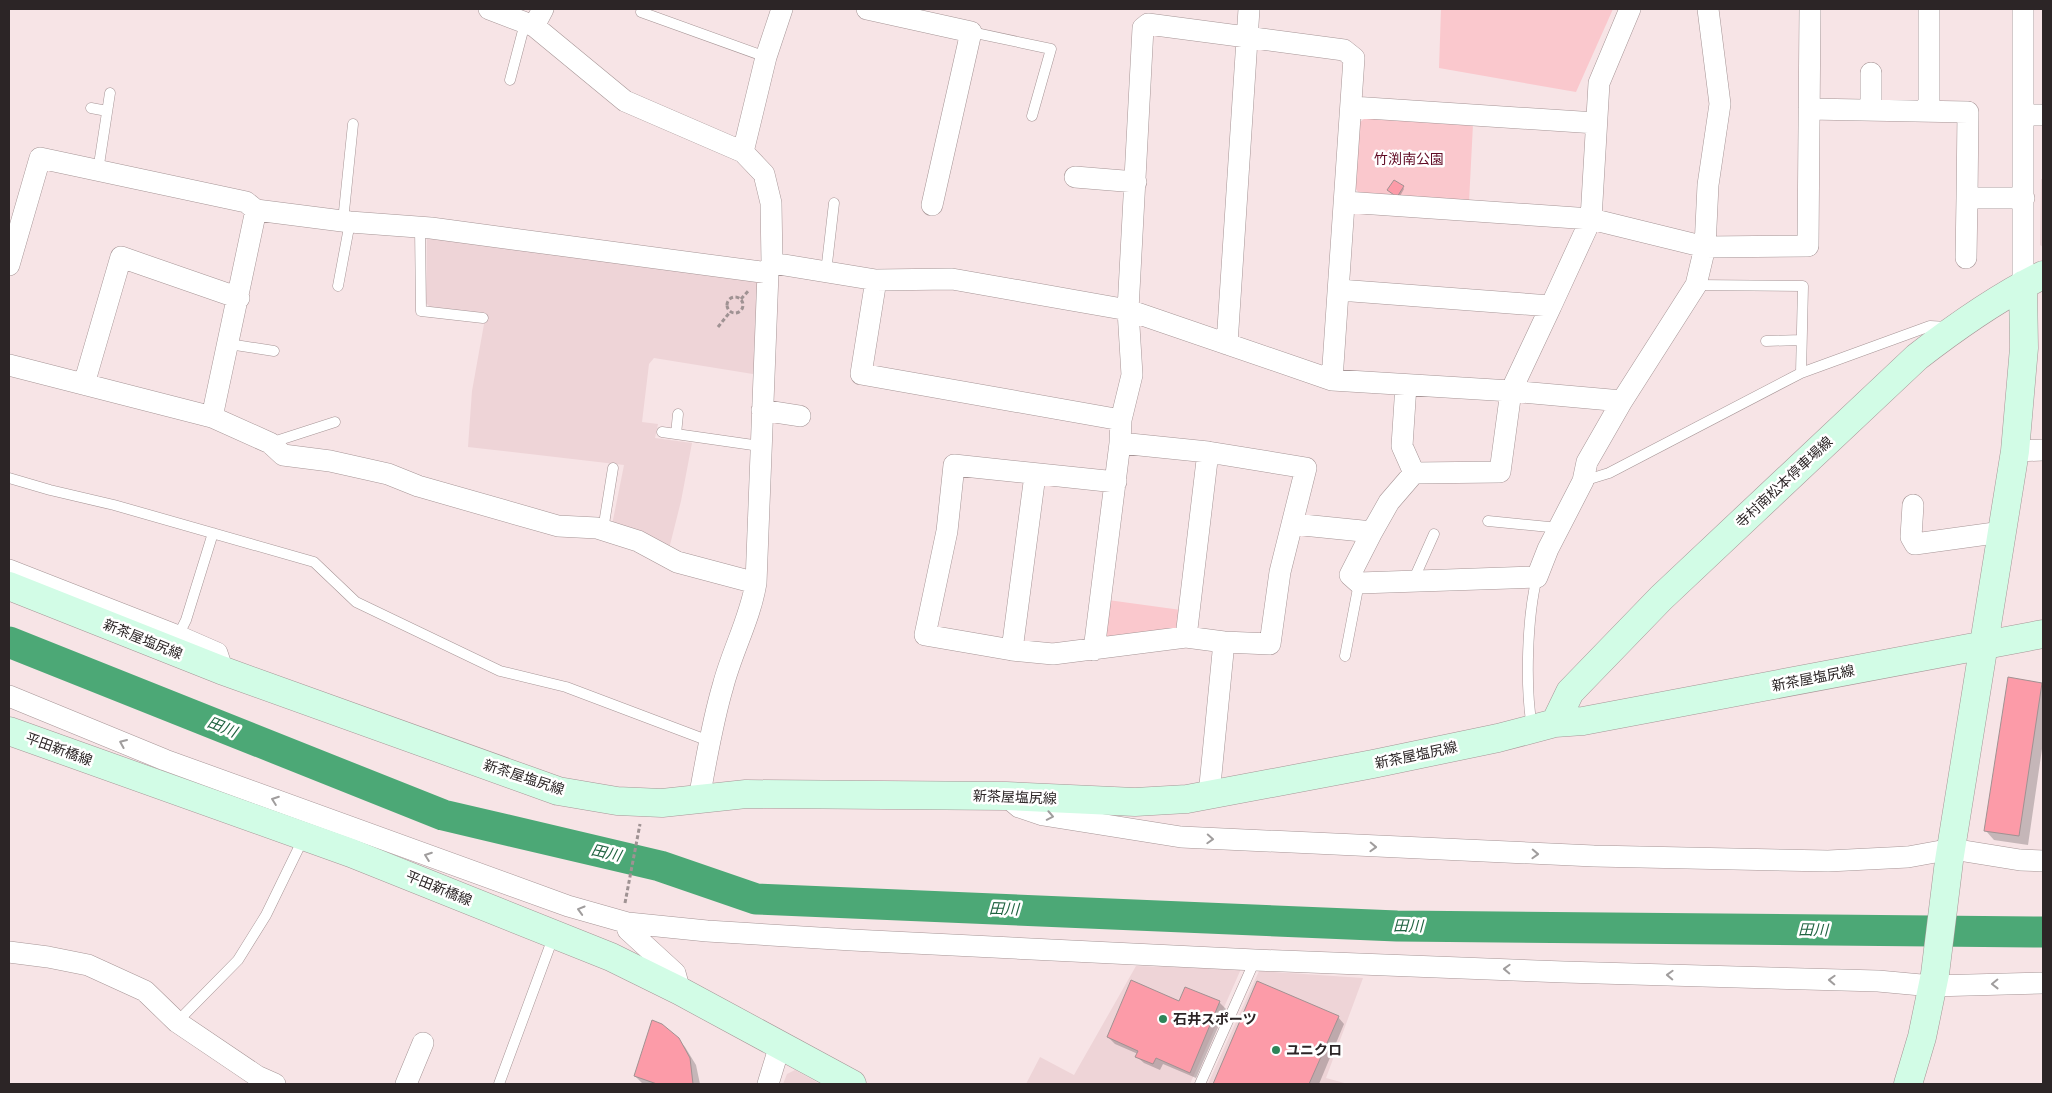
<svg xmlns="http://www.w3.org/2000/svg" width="2052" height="1093" viewBox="0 0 2052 1093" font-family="'Nunito Sans','Noto Sans JP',sans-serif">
  <rect width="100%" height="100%" fill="#f7e4e6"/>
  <path fill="#eed4d7" d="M2041,179H2043V247L2040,245Z
    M427,235L762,281L759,375L654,358L649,364L642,422L658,424L655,438L692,443L681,501L669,549L612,525L624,465L468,447L472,391L486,313L431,308L426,303Z
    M1136,966L1241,969L1190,1084H1026L1040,1057L1074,1075Z
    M1259,971L1363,978L1326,1078L1348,1084H1208Z
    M795,1070L820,1084H783L787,1074Z"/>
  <path fill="#fac8cd" d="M1441,9H1613L1576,92L1439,68Z
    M1367,117L1473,124L1469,202L1361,195L1354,187L1357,124Z
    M1108,600L1181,610L1180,623L1173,631L1111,639L1104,634Z"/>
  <path fill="#0003" d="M1403,187L1404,189L1399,198L1388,190Z
    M2042,684L2043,685V742L2028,845L1994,840L1986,831Z
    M1258,983L1338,1017L1344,1024L1319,1084H1214Z
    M1219,1002L1226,1009L1196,1078L1163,1064L1160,1070L1144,1063L1137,1057L1138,1054L1115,1044L1108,1037Z
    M678,1039L685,1047L696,1065L700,1084H646L642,1083L635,1076Z"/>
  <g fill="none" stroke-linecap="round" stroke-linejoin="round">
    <path stroke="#4ca876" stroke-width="31" d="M9,642L443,815L660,866L756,899L1397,926L2043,932"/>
  </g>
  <path fill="#fc9ba8" stroke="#a19192" d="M1394,180L1404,186L1397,197L1387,190Z
    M2008,677L2042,683L2019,836L1984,831Z
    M1131,980L1179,1001L1185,987L1220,1001L1190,1073L1156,1058L1153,1064L1135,1057L1138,1051L1107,1037Z
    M1257,981L1339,1016L1309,1084H1213Z
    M652,1020L662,1024L679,1038L690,1058L693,1084H657L634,1076Z"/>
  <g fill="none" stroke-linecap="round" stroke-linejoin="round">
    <g stroke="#a69596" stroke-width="11">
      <path id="lane" d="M642,9L641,12L766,57
        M971,32L1051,49L1032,116
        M510,80L525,23
        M91,108L107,111
        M98,171L110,93
        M343,221L353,124
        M420,227L421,311L483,318
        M826,272L834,203
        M1696,285L1803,286L1801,373
        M338,286L350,222
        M1766,341L1801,340
        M229,344L274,351
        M662,432L760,446
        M676,434L678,414
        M270,443L335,422
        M9,478L50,490L114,505L314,562L356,602L500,671L566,687L709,741
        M1583,481L1609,473L1801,373L1930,326L1948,327
        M1488,521L1559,528
        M603,530L613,468
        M1413,581L1434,534
        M178,636L186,620L213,533
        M1345,656L1359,583
        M1532,727C1525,687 1527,617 1537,577
        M177,1022L238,960L266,915L304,837
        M499,1084L554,935
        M1200,1084L1255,960"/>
    </g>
    <g stroke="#a69596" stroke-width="22">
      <path id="street" d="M489,9L534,26L625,101L743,152L764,174L771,203L772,263L768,273L431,228L350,222L256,210L212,417L270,443L283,455L330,461L388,474L418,486L558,526L597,528L638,541L677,562L756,583
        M867,9L971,32L932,205
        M2023,9V285
        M534,26L543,9
        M1871,73V109
        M1352,107L1596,123
        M1809,109L1968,112L1967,198H2024
        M1929,110V9
        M2024,115H2043
        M743,152L766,57L782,9
        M1075,177L1136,182
        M1345,202L1591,219L1705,247L1808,246L1810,9
        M1966,258L1967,198
        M772,263L876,280L952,279L1128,310L1332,380L1511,391L1622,401
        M9,265L40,158L246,202L256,210
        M876,280L861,374L1121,420
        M1339,290L1551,306L1591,219L1599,83L1630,9
        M1227,344L1249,9
        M9,365L212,417
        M84,384L121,257L239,298
        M1406,385L1402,446L1414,473
        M762,410L800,416
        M2015,451L2043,450
        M1116,482L954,465L947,531L925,635L1012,650L1053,654L1186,637L1224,642L1270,644L1280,572L1306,468L1208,452L1120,443L1121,420L1132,375L1128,310L1143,28L1148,24L1344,50L1354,58L1332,380
        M1913,505L1911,537L1915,544L2002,532
        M1293,524L1372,532L1389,502L1414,473L1500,472L1511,391L1551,306
        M1372,532L1350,575L1359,583L1537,577L1548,549L1583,481L1587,462L1622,401L1696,285L1705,247L1708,185L1720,104L1708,9
        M9,570L178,636L217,653L223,671
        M1186,637L1208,452
        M1012,650L1035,475
        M1094,650L1120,443
        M9,696L165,760L568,906L628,923L707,931L852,940L1255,960L1564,972L1878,981L1932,986L2043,983
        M1209,795L1224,642
        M1006,796L1019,807L1043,815L1181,837L1594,856L1828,861L1908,857L1952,849L2020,860L2043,861
        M699,799C706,761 712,723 723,686C732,651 750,619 756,583L768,273
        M628,923V930L675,973L680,991
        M9,952L48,957L88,965L145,991L177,1022L257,1076L275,1084
        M406,1084L423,1043
        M768,1084L780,1045"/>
    </g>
    <g stroke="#a69596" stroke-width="29">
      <path id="secondary" d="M9,586L221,670L558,791L617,801L662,803L746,794L1006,796L1135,802L1187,799L1373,764L1498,738L1555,723L1583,721L2043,634
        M1555,723L1570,692L1661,598L1917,357C1957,326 1998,297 2043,275
        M9,731L351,853L611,957L680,991L852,1084
        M1908,1084L1922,1037L1935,974L1949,861L2015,451L2024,348L2023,285"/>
    </g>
    <path stroke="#9f9293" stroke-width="3" stroke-dasharray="4 2.5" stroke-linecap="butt" d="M727 305a8 8 0 1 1 16 0a8 8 0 1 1-16 0Z
      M741,299L749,290
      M718,327L730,312
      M625,903L640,824"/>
    <use href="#lane" stroke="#fff" stroke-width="10"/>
    <use href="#street" stroke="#fff" stroke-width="21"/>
    <use href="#secondary" stroke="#d2fce6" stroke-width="28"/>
  </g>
  <defs><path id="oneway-chevron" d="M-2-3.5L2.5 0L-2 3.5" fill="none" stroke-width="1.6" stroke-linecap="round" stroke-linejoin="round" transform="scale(1.25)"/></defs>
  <g stroke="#a09d9d">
    <use href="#oneway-chevron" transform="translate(123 743) rotate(-157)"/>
    <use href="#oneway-chevron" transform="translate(275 800) rotate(-160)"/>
    <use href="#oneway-chevron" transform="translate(1050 816) rotate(11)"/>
    <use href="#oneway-chevron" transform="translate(1210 839) rotate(3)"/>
    <use href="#oneway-chevron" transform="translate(1373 847) rotate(2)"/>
    <use href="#oneway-chevron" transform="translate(1535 854) rotate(2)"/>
    <use href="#oneway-chevron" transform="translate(428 856) rotate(-160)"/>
    <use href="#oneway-chevron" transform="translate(581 910) rotate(-164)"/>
    <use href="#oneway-chevron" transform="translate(1507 969) rotate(-178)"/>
    <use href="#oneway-chevron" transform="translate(1670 975) rotate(-178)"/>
    <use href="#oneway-chevron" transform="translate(1832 980) rotate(-178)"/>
    <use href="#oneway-chevron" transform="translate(1995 984) rotate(179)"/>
  </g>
  <g fill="#2e8458" stroke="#fff" stroke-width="2">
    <circle cx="1163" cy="1019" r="5"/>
    <circle cx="1276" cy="1050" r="5"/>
  </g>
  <g text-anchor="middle" stroke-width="5" stroke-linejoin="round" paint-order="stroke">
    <g font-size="14" fill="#600a23" stroke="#fff">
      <text x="1409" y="164">竹渕南公園</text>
    </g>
    <g font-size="14" fill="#2c2526" stroke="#fff">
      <text transform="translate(1784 482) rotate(-43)" y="5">寺村南松本停車場線</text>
      <text transform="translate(143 639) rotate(22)" y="5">新茶屋塩尻線</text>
      <text transform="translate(1813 678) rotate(-11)" y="5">新茶屋塩尻線</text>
      <text transform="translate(59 749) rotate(20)" y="5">平田新橋線</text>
      <text transform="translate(1416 755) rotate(-12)" y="5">新茶屋塩尻線</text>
      <text transform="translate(524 777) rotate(18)" y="5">新茶屋塩尻線</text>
      <text transform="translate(1015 797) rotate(2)" y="5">新茶屋塩尻線</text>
      <text transform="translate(439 888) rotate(22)" y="5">平田新橋線</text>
    </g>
    <g font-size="14" font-weight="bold" fill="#2c2526" stroke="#fff" text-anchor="start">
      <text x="1173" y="1024">石井スポーツ</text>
      <text x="1286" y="1055">ユニクロ</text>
    </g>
    <g font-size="15" font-style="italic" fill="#216442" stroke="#fff">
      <text transform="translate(222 727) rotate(22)" y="5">田川</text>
      <text transform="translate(606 853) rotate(13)" y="5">田川</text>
      <text transform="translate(1004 909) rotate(2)" y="5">田川</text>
      <text transform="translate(1408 926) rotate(1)" y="5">田川</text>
      <text transform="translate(1813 930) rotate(1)" y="5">田川</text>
    </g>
  </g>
  <rect width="2052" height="1093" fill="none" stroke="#2c2526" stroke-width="20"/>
</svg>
